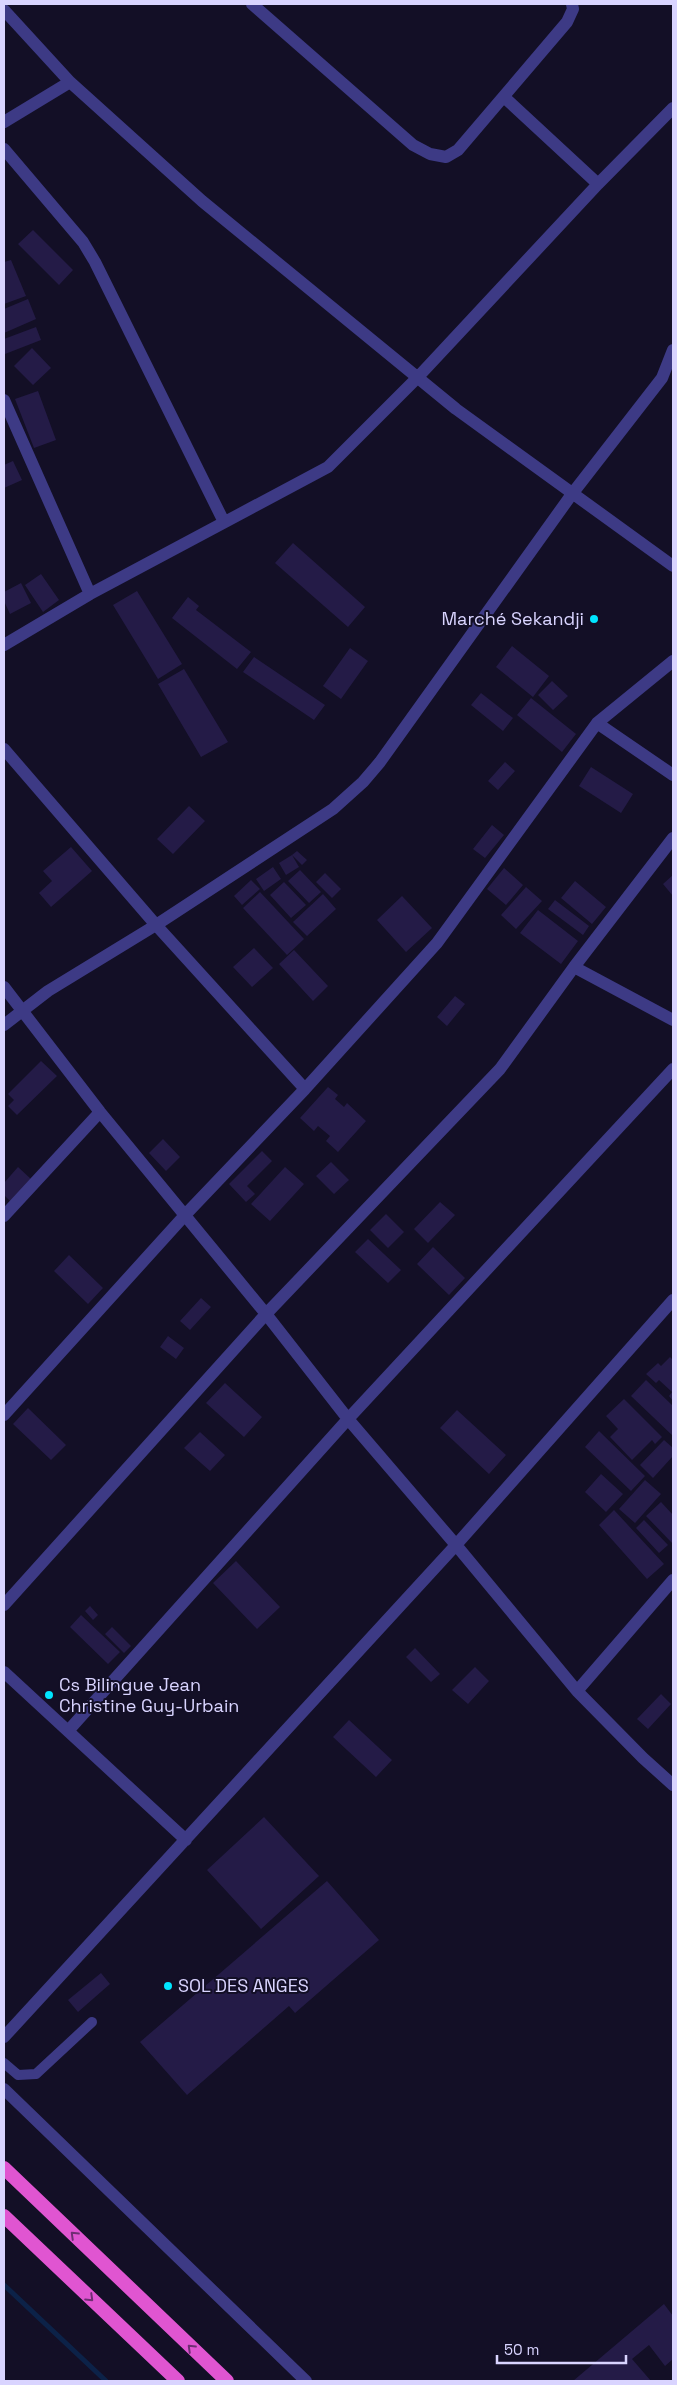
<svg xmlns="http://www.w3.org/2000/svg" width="677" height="2385" viewBox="0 0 677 2385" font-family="'Space Grotesk',sans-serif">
  <rect width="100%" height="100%" fill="#130f26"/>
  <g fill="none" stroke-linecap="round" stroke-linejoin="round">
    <path stroke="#0c2248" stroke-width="5" d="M4,2285L106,2381"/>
  </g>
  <path fill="#241b47" d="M33,230L73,270L59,285L18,244Z
    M11,260L26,296L4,304V262Z
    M28,299L36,319L4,333V309Z
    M36,327L41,340L5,354L4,339Z
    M32,348L51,368L33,385L14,366Z
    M38,391L56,440L34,448L15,399Z
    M13,461L22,480L4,488V465Z
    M293,543L365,607L348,627L275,563Z
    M41,574L59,600L43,612L25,585Z
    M21,583L31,603L10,614L4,601V592Z
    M137,591L182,664L158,679L113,605Z
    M188,597L199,606L196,610L251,652L237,669L172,618Z
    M512,646L549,676L533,697L496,667Z
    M350,648L368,661L341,699L323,686Z
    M254,657L325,705L314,720L243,672Z
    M184,669L228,742L201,757L158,684Z
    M552,681L568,696L553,710L538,695Z
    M481,693L513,718L503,731L471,705Z
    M531,698L576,734L562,752L517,715Z
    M505,762L515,771L498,790L488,781Z
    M591,767L633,794L621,813L579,786Z
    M189,806L205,821L173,854L157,839Z
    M492,825L504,835L485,858L473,849Z
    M71,847L92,871L51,907L39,893L52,881L43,871Z
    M297,851L307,860L302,865L292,855Z
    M292,855L299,867L286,875L279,863Z
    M273,867L281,879L264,891L256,879Z
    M504,868L523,885L506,905L487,889Z
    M300,870L321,892L309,903L288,881Z
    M325,873L341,889L332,898L316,882Z
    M673,875V896L663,884Z
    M251,880L260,889L242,905L234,896Z
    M575,881L606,907L592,924L561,898Z
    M284,882L306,905L291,918L270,895Z
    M526,887L542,901L516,929L501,915Z
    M260,892L304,939L287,955L243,908Z
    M323,894L336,909L307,936L293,922Z
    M402,896L432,928L406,952L377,920Z
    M555,900L589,926L583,935L548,909Z
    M538,910L578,941L561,964L520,933Z
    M254,948L273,968L252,987L233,967Z
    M294,950L328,986L313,1001L279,964Z
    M455,996L465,1004L447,1026L437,1017Z
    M41,1061L57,1076L17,1115L8,1106L14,1100L8,1094Z
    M328,1087L338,1095L335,1099L344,1107L347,1103L366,1121L338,1152L326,1141L330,1136L318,1126L314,1131L300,1118Z
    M163,1139L180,1157L166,1171L149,1153Z
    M262,1151L272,1161L247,1186L255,1194L246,1202L229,1184Z
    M331,1162L349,1180L334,1194L316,1176Z
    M18,1167L32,1180L12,1203L4,1195V1183Z
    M285,1167L304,1184L270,1221L251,1204Z
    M440,1202L455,1215L428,1243L414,1229Z
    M386,1214L404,1232L388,1248L370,1230Z
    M368,1239L401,1270L388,1283L355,1252Z
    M433,1247L465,1278L449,1295L417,1264Z
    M69,1255L103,1288L88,1304L54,1271Z
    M201,1298L211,1307L190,1330L180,1321Z
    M168,1336L184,1348L176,1359L160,1347Z
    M670,1357L673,1360V1401L669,1396L672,1392L659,1380L656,1383L646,1374L658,1363L661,1366Z
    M646,1380L673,1406V1436L631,1396Z
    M225,1383L262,1417L244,1437L206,1403Z
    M624,1399L662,1437L655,1444L652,1440L632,1460L610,1437L618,1429L606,1416Z
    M28,1408L66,1445L51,1460L13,1424Z
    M457,1410L506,1455L489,1474L440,1428Z
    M599,1431L645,1476L631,1491L585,1447Z
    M200,1432L225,1455L210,1471L184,1448Z
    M664,1440L673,1448V1456L653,1478L640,1465Z
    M601,1474L623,1494L606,1512L585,1492Z
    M645,1480L661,1494L635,1523L619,1509Z
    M661,1502L673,1515V1544L646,1516Z
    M614,1510L664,1564L647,1579L599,1525Z
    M644,1520L668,1545L659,1553L636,1528Z
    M236,1561L280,1607L257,1629L213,1583Z
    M90,1606L98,1615L93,1620L85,1611Z
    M81,1615L120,1652L108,1664L70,1627Z
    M112,1627L131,1646L124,1653L105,1634Z
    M415,1648L440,1674L431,1682L406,1657Z
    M475,1667L489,1681L468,1704L452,1690Z
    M661,1694L671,1704L648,1729L637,1719Z
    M349,1720L392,1760L376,1777L333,1737Z
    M264,1817L319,1876L261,1929L207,1870Z
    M327,1881L379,1940L295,2013L289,2006L187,2095L140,2042Z
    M101,1973L110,1984L78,2012L68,2000Z
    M664,2304L673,2316V2359L665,2366L649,2345L632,2359L651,2381H573Z"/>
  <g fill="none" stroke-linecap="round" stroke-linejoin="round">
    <path stroke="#3d3a85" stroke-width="10" d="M4,2063L18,2075L36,2074L92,2022"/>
    <path stroke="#3d3a85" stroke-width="12" d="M252,4L413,145L430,154L446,157L458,150L567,22L573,9L572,4
      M4,10L70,82L202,201L456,409L673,566
      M504,97L598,184
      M4,122L70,82
      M4,149L83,242L95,262L224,522
      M4,400L90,594
      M4,645L90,594L328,467L418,377L598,184L673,108
      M597,723L673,775
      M4,749L156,925L305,1089
      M574,967L673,1020
      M4,987L100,1112L266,1314L348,1419L456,1545L577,1691L643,1758L673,1785
      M4,1025L48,991L156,925L333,809L363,782L380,762L572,494L662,378L673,350
      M4,1216L100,1112
      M4,1415L186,1214L305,1089L437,943L597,723L673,661
      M4,1605L266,1314L500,1069L574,967L673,838
      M4,1672L186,1840
      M577,1691L673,1580
      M68,1731L348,1419L673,1069
      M4,2037L456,1545L673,1300
      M4,2089L306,2381"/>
    <path stroke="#e055d1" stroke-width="14" d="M4,2168L227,2381
      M4,2216L178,2381"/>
  </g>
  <defs><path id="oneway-chevron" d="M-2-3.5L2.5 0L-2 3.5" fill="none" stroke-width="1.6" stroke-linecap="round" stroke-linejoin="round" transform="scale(1.25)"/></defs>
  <g stroke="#6f2e73">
    <use href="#oneway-chevron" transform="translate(74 2235) rotate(-136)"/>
    <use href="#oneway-chevron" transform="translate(90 2298) rotate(44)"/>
    <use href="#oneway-chevron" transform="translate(191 2348) rotate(-136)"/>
  </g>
  <g fill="#00e5ff" stroke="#130f26" stroke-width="2">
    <circle cx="594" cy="619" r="5"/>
    <circle cx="49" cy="1695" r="5"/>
    <circle cx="168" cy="1986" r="5"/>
  </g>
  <g text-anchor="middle" stroke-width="4" stroke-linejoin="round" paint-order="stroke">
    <g font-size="18" fill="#d9d4ff" stroke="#130f26" text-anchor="start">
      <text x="584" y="625" text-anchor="end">Marché Sekandji</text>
      <text x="59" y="1691">Cs Bilingue Jean<tspan x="59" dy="21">Christine Guy-Urbain</tspan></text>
      <text x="178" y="1992">SOL DES ANGES</text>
    </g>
  </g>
  <rect width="677" height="2385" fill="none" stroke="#d9d4ff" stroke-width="10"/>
  <path d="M497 2355v8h129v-8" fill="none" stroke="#d9d4ff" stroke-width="2.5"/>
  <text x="504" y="2355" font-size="15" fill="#d9d4ff" stroke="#130f26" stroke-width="4" paint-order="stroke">50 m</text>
</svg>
